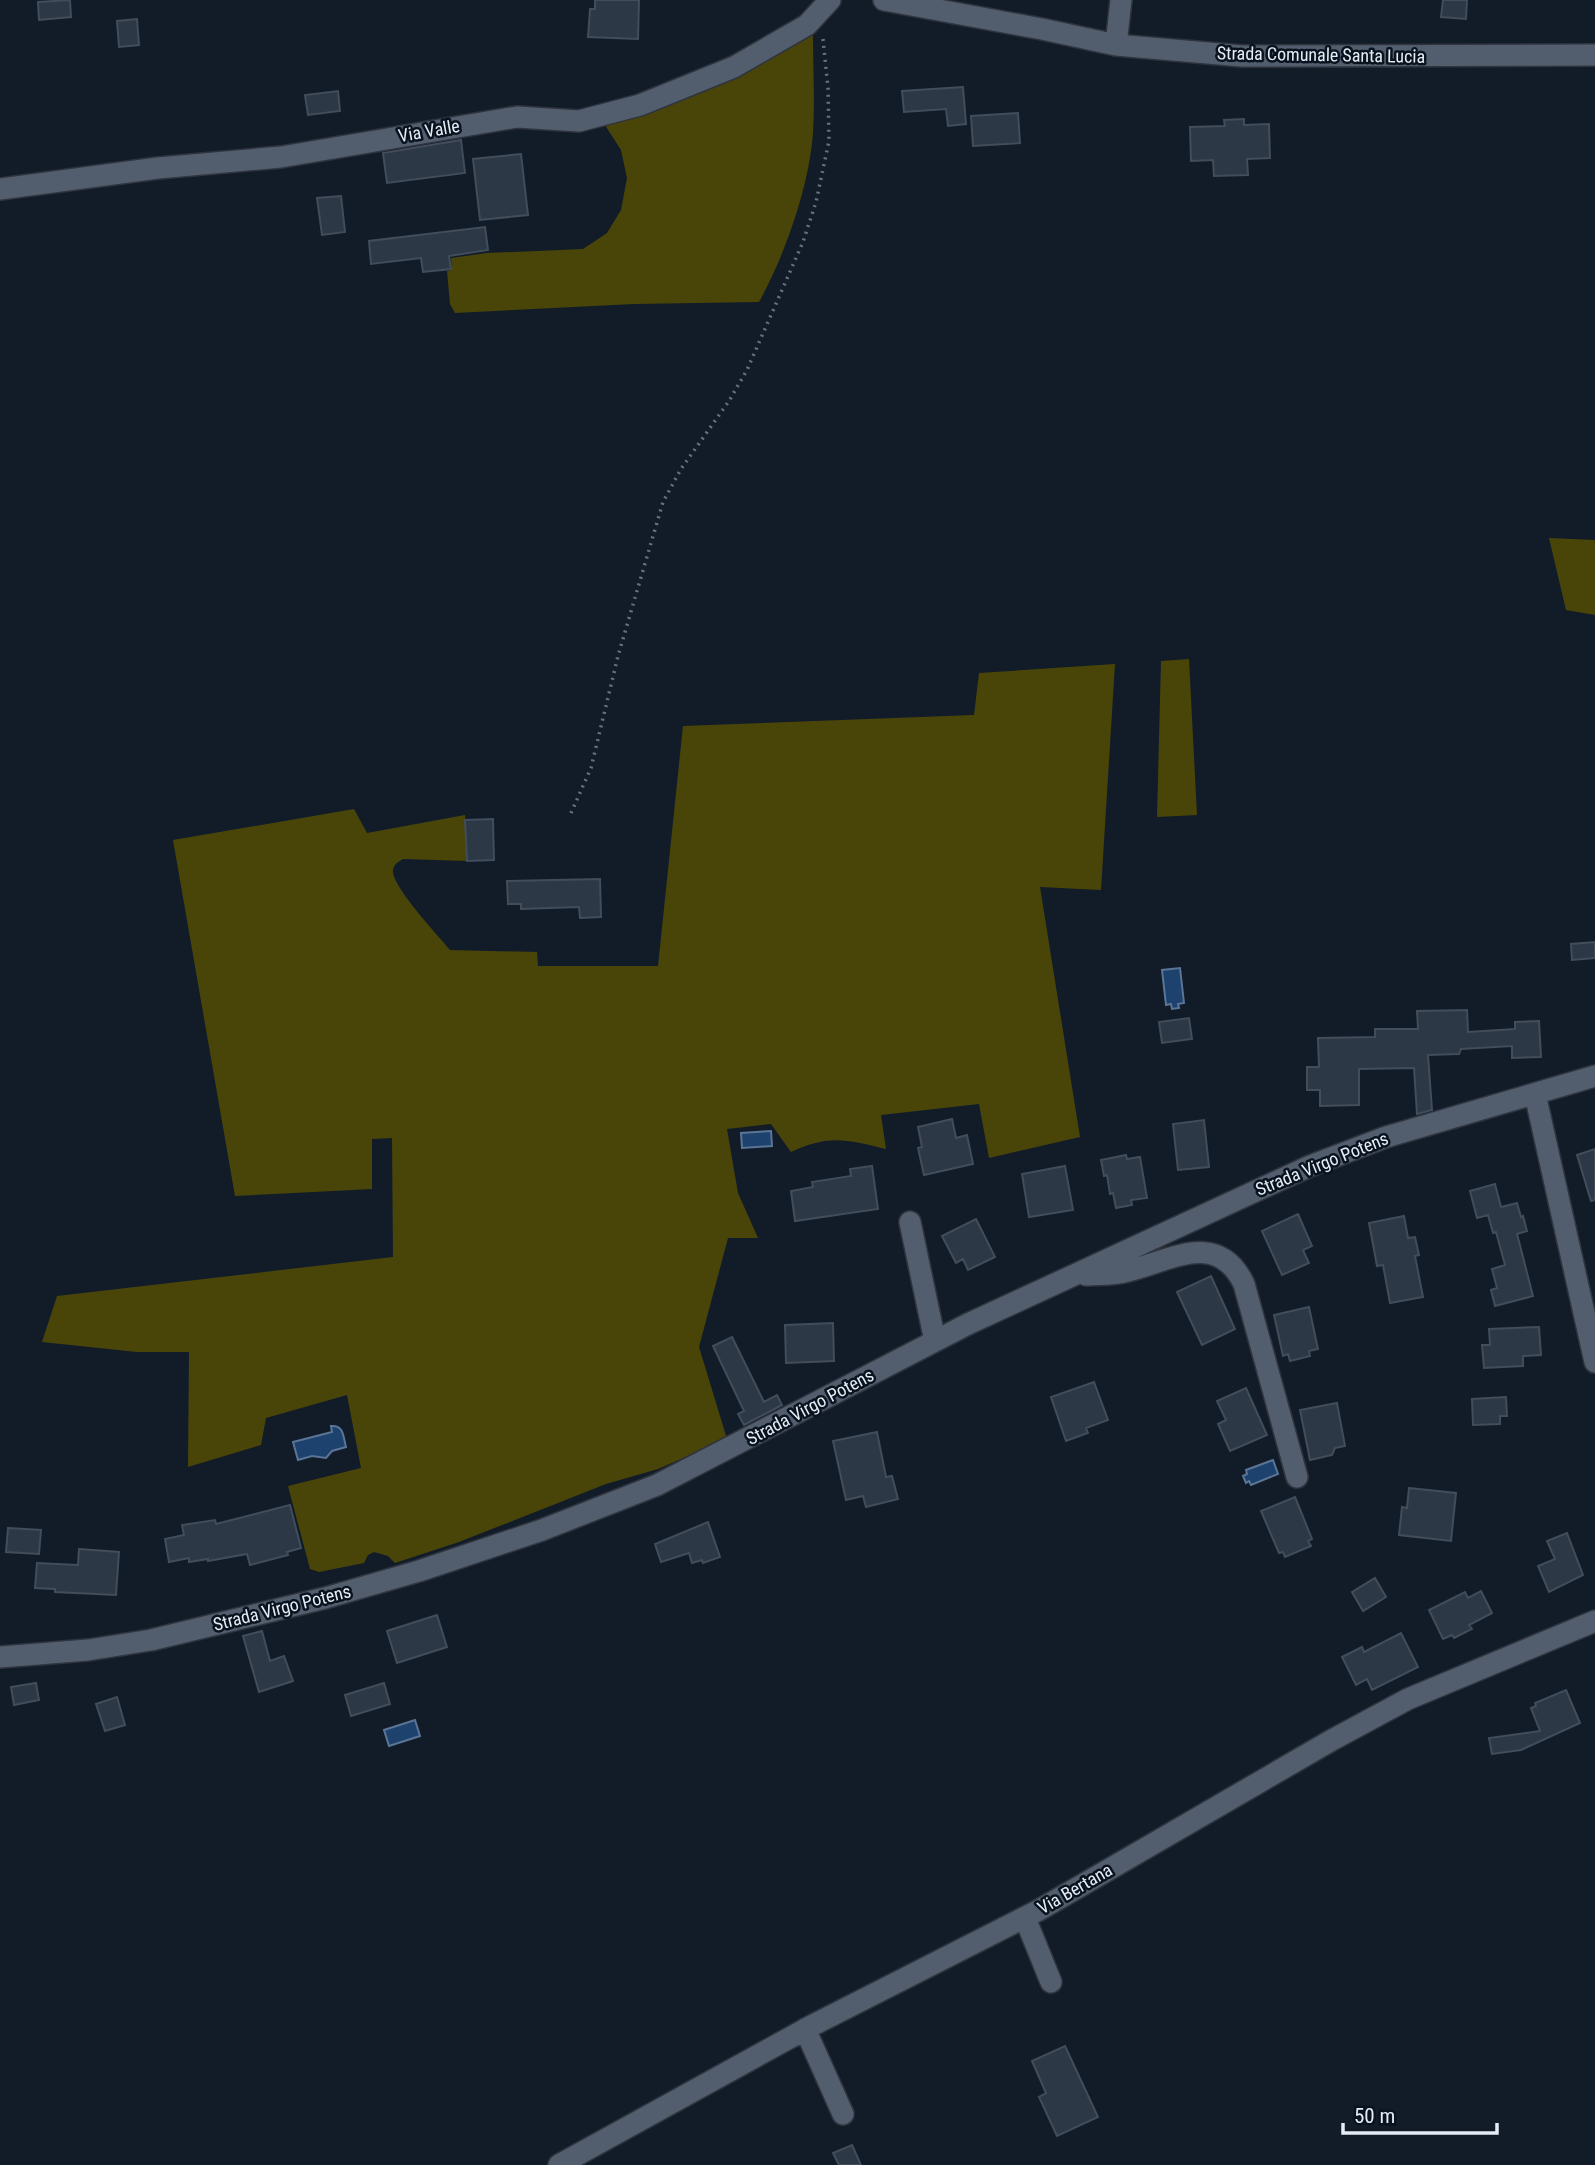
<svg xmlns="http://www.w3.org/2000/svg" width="1595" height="2165" viewBox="0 0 1595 2165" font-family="'Roboto Condensed',sans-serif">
  <rect width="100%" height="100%" fill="#121c29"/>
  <path fill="#494509" d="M813,35C813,68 815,100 813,133C809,187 785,255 759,302L634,304L455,313L450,304L447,271L452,270L451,258L487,253L583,249L607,233L621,210L627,178L621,150L603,122C640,119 671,103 705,88C742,71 778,54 813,35Z
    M1549,538L1595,540V615L1566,610Z
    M1189,659L1197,815L1157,817L1161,661Z
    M1115,664L1101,890L1040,887L1080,1137L989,1158L979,1104L881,1115L886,1149C847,1140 830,1134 791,1152L771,1124L727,1129L738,1193L758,1238H728L699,1347L727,1439L658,1469L606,1484L459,1542L395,1563L388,1556L374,1552L368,1555L364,1563L319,1572L310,1569L288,1486L361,1468L347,1395L266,1418L261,1445L188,1467L189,1352H137L42,1342L57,1296L393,1257L392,1138L372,1139V1189L235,1196L173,840L354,809L367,833L465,815L467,861L403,859C398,862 394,864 393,870C391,886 439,936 450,950L537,952L538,966H658L683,726L974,715L979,673Z"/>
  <path fill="#1e426e" stroke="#5a7596" stroke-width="2" d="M1180,968L1184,1003L1178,1004L1179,1008L1172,1009L1171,1004L1166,1005L1162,970Z
    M771,1131L772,1146L742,1148L741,1133Z
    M331,1426C344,1425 343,1436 346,1447L332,1451L326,1458L312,1456L298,1460L293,1442L332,1432Z
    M1273,1460L1278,1474L1251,1485L1249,1481L1246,1483L1243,1476L1247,1474L1246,1470Z
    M415,1720L420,1736L389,1746L384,1730Z"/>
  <path fill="#2d3846" stroke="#414d5b" stroke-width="2" d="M70,0L71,17L39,20L38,2Z
    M595,0H639L638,39L588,37L590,9H595Z
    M1443,0H1467L1466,19L1441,17Z
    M137,19L139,45L119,47L117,21Z
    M963,87L966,124L948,126L946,109L904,112L902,91Z
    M338,91L340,111L308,115L305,95Z
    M1018,113L1020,143L973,146L971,116Z
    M1244,119V125L1269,124L1270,158L1247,159L1248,175L1214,176L1213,160L1191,161L1190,127L1225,126L1224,120Z
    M461,140L465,173L387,183L383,153Z
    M521,154L528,215L480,220L473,159Z
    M341,196L345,232L322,235L317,198Z
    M485,227L488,250L449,256L451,269L423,272L421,258L371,264L369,241Z
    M493,819L494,860L467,861L465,820Z
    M600,879L601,917L580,918L579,907L521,909V904H508L507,881Z
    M1595,942V958L1572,960L1571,944Z
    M1467,1010L1468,1032L1515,1029V1022L1539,1021L1541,1057L1512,1058V1046L1461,1049L1459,1054L1428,1055L1432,1110L1417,1114L1414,1068L1359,1069V1105L1320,1106V1090H1307V1067H1319L1318,1038L1375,1037V1029H1418L1417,1011Z
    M1189,1018L1192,1039L1162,1043L1159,1022Z
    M952,1119L956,1138L967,1135L973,1164L924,1175L918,1148L922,1147L918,1127Z
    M1204,1120L1209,1167L1178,1170L1173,1124Z
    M1595,1149V1200L1591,1201L1577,1155Z
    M1126,1155L1127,1159L1140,1157L1147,1198L1131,1200L1132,1205L1116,1208L1113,1193L1110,1194L1107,1175L1104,1176L1101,1160Z
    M872,1166L878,1209L795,1221L791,1191L813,1187L812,1182L851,1176L850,1169Z
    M1065,1166L1073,1210L1029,1217L1022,1174Z
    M1495,1184L1501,1207L1517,1203L1521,1217L1523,1216L1527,1231L1517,1234L1533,1296L1495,1306L1491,1290L1497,1288L1492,1269L1505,1265L1496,1232L1493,1233L1488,1215L1477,1218L1470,1191Z
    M1298,1214L1312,1246L1303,1250L1309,1263L1282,1275L1262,1231Z
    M1404,1216L1408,1238L1415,1237L1419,1255L1415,1256L1423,1297L1390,1303L1383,1265L1377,1266L1369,1223Z
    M976,1219L995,1257L968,1270L963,1259L956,1263L942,1236Z
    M1211,1276L1235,1329L1202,1345L1177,1292Z
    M1309,1307L1318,1349L1309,1351L1310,1356L1290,1361L1288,1354L1283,1356L1274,1315Z
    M833,1323L834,1361L786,1363L785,1325Z
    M1539,1327L1541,1355L1523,1356V1366L1484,1368L1482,1345H1490L1489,1329Z
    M732,1337L764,1402L777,1395L782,1405L744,1425L738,1414L744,1411L713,1346Z
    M1094,1382L1108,1420L1086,1428L1088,1433L1066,1441L1051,1397Z
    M1246,1388L1267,1435L1230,1451L1218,1424L1226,1420L1217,1401Z
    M1506,1397L1507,1416H1500V1424L1473,1425L1472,1399Z
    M1337,1403L1345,1446L1335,1448L1332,1455L1310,1460L1300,1410Z
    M877,1432L886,1477L892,1476L898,1499L866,1507L863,1496L846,1500L833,1441Z
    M1409,1488L1456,1493L1451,1541L1399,1535L1402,1507L1407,1508Z
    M1295,1497L1312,1539L1308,1541L1311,1546L1285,1557L1283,1552L1279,1553L1261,1511Z
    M290,1505L301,1548L287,1552L288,1555L250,1565L247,1554L208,1561V1559L189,1562V1558L169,1562L165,1539L184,1535L182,1525L215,1520L216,1524Z
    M708,1522L720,1557L703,1563L702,1560L692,1563L689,1553L661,1562L655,1544Z
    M8,1528L41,1530L39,1554L6,1552Z
    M1567,1533L1583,1575L1549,1592L1538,1566L1555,1559L1547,1541Z
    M79,1549L119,1552L116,1595L55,1592V1589L35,1588L37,1563L78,1565Z
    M1375,1578L1386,1597L1363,1611L1352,1592Z
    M1481,1591L1492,1613L1469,1625L1472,1629L1454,1638L1452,1635L1443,1639L1429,1610L1465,1592L1468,1598Z
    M437,1615L447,1647L397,1663L387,1631Z
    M262,1631L270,1661L284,1656L293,1681L259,1692L243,1636Z
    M1401,1633L1418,1667L1372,1690L1367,1679L1356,1685L1342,1657L1362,1647L1364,1652Z
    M36,1683L39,1700L14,1705L11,1687Z
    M384,1683L390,1704L351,1716L345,1695Z
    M1566,1690L1580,1723L1521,1750L1492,1754L1489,1738L1540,1731L1531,1708L1536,1706L1535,1703Z
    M117,1697L125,1725L105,1731L96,1704Z
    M1065,2046L1098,2117L1057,2136L1039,2097L1046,2093L1032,2061Z
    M852,2145L861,2165H839L833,2153Z"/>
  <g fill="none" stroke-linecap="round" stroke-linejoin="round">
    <g stroke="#2f343f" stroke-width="24">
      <path id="minor" d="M884,0L1042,29L1116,45L1242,56L1595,55
        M1116,45L1121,0
        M0,189L158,168L281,157L517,117L579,121L640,105L734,67L807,25L830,0
        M1535,1094L1595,1362
        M910,1222L935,1341
        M1086,1275C1099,1274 1112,1275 1124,1272C1169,1262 1217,1228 1244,1284L1297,1477
        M0,1657L88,1650L151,1640L325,1598L419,1571L542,1530L657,1485L968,1324L1310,1166L1386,1137L1595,1076
        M1025,1918L1051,1982
        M805,2029L843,2114
        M559,2165L813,2025L1039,1910L1332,1740L1408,1699L1595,1621"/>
    </g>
    <path stroke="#69717d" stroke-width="3.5" stroke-dasharray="2 5" stroke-linecap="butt" d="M571,813L591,768L618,656L663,502L681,469L729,401L747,370L803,242L816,202L829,141L828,88L823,39"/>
    <use href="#minor" stroke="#525e6d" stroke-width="21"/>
  </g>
  <g text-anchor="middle" stroke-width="5" stroke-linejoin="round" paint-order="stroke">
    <g font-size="18" fill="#e5ecf5" stroke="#09131f">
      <text transform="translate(1321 55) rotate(1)" y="6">Strada Comunale Santa Lucia</text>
      <text transform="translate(429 131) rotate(-10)" y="6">Via Valle</text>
      <text transform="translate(1322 1164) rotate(-22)" y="6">Strada Virgo Potens</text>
      <text transform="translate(810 1407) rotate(-28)" y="6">Strada Virgo Potens</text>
      <text transform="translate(282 1608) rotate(-14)" y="6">Strada Virgo Potens</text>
      <text transform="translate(1075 1889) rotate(-30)" y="6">Via Bertana</text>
    </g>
  </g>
  <path d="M1343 2123v10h154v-10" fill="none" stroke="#e5ecf5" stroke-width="3.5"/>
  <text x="1354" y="2123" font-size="21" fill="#e5ecf5" stroke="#09131f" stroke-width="5" paint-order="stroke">50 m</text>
</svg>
